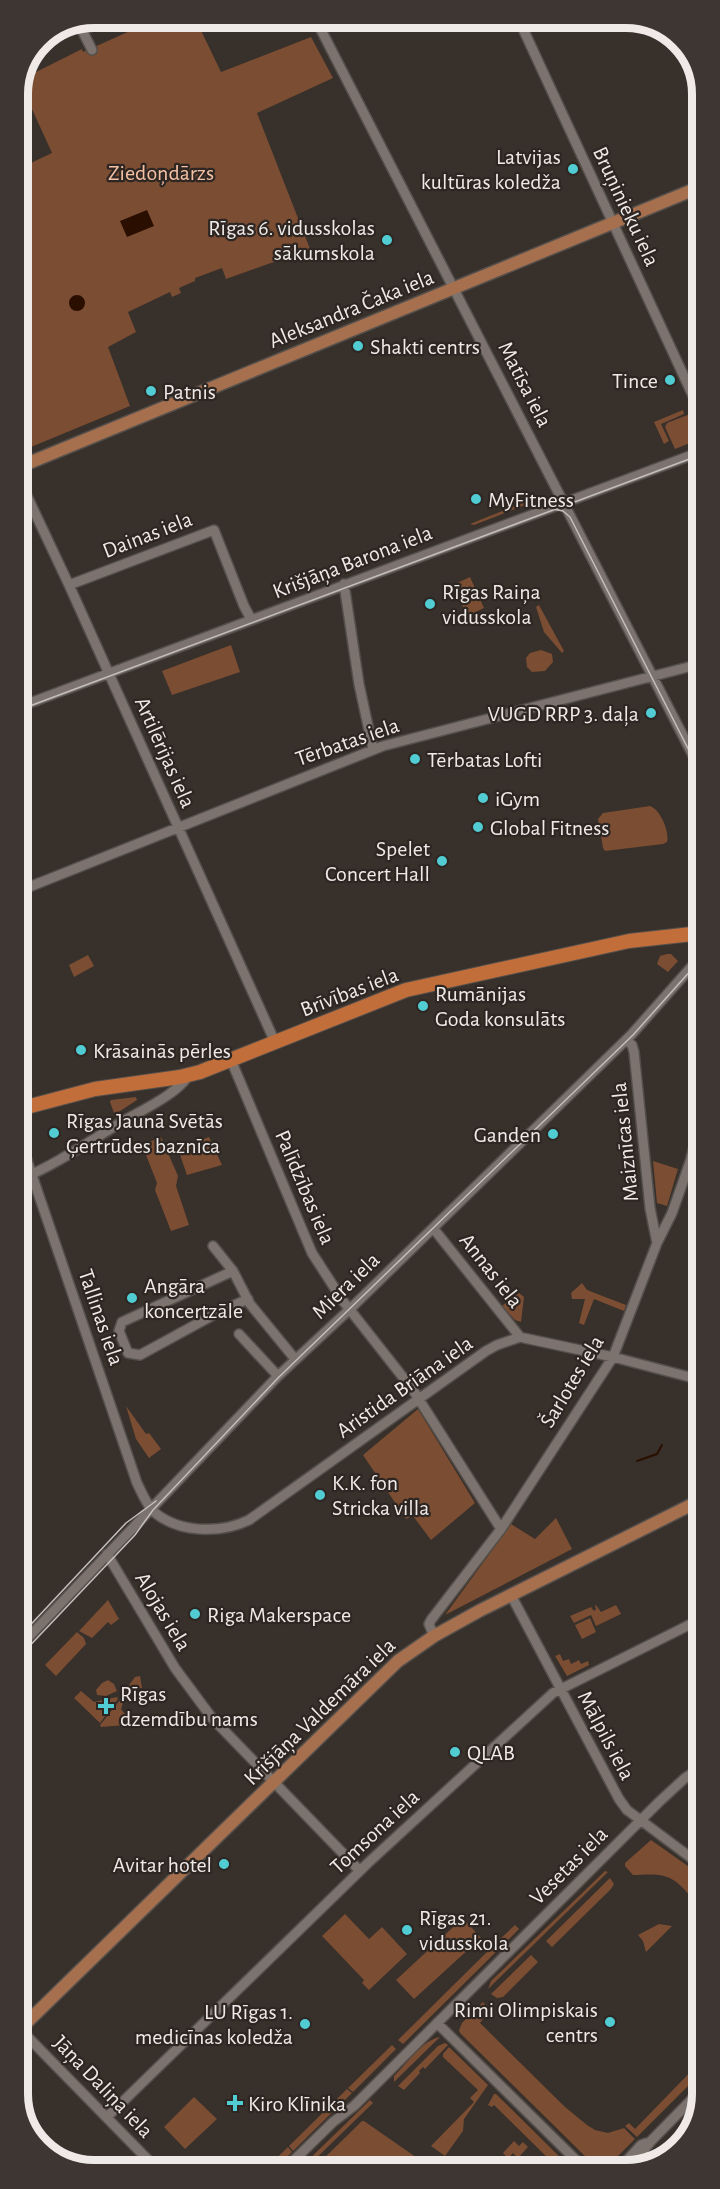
<svg xmlns="http://www.w3.org/2000/svg" width="720" height="2189" viewBox="0 0 720 2189" font-family="'Alegreya Sans',sans-serif">
  <rect width="100%" height="100%" fill="#37302b"/>
  <path fill="#7b4d32" d="M159,18H195L221,72L311,37L333,78L257,113L310,249L226,279L222,268L195,278V281L179,288L181,293L172,297L170,292L128,312L136,332L108,347L130,406L19,452L18,169L52,153L21,85L24,78L82,49L83,52Z
    M683,410L684,414L661,424L669,441L664,444L654,422Z
    M690,414L700,439L675,449L665,427L667,423Z
    M527,501L528,504L474,525L470,524Z
    M470,577L484,608L467,616L453,585Z
    M539,605L564,651L562,653L544,632L536,607Z
    M231,645L240,672L172,695L162,671Z
    M541,650L552,654L553,662L545,671L532,672L527,667L526,658L530,653Z
    M650,806C660,809 670,832 667,842L663,844L605,851L603,848L598,819L603,813Z
    M667,954H671L678,961L668,972L657,964L660,956Z
    M88,955L94,966L74,977L69,965Z
    M136,1097L137,1100L117,1113H114L110,1102L111,1100Z
    M161,1137L178,1176L176,1186L189,1225L171,1231L155,1190L157,1183L142,1145Z
    M209,1137L222,1165L187,1175L178,1149Z
    M653,1161L678,1169L667,1206L657,1203Z
    M582,1283L587,1290L626,1305L624,1311L594,1299L584,1325L579,1323L585,1299H572L571,1293Z
    M519,1293L524,1297L521,1322L515,1320L502,1306Z
    M126,1406L146,1434L149,1433L161,1449L149,1458L136,1439Z
    M418,1409L475,1503L431,1540L413,1516L406,1519L363,1455Z
    M556,1518L572,1549L445,1615L511,1524L535,1539Z
    M108,1600L119,1619L111,1625L108,1622L92,1638L79,1631Z
    M596,1605L601,1612L616,1605L621,1614L596,1626L591,1615L574,1623L570,1616L591,1607L594,1611L596,1609L595,1606Z
    M590,1618L596,1632L582,1639L575,1625Z
    M77,1632L84,1638L86,1644L56,1676L45,1665Z
    M560,1654L563,1661L569,1659L571,1664L579,1660L581,1664L588,1661L589,1665L567,1676L555,1656Z
    M140,1676L142,1688L126,1689L135,1677Z
    M108,1680L114,1684L117,1691L106,1696L97,1695L96,1690L102,1683Z
    M81,1691L94,1702L117,1697L118,1699L100,1723L74,1698Z
    M121,1699L123,1703L121,1709L125,1714V1725L101,1727L100,1725Z
    M651,1840L702,1876V1910C691,1899 682,1882 667,1877C657,1873 644,1875 633,1875L625,1866V1863Z
    M605,1871L608,1872L488,1989L491,1981Z
    M610,1878L614,1884L611,1889L552,1947L546,1941Z
    M345,1914L369,1939L382,1927L407,1954L369,1990L362,1983L364,1980L322,1936Z
    M463,1918L481,1938L414,1999L396,1980Z
    M659,1924L672,1926L646,1952L643,1941L638,1935Z
    M515,1925L519,1929L502,1946L498,1941Z
    M497,1942L501,1947L403,2044L398,2040Z
    M531,1955L538,1962L503,1997L497,1998L491,1994Z
    M483,2002L489,2010L480,2023L565,2107L587,2125L595,2130L608,2133L624,2128L635,2139L606,2168L599,2169L595,2166L460,2033L459,2030L462,2023Z
    M440,2037L394,2082V2076L397,2073C408,2062 423,2040 440,2037Z
    M445,2043L448,2045L425,2069L423,2067L419,2071L420,2073L404,2090L398,2086L438,2046Z
    M392,2045L396,2049L353,2092L348,2088Z
    M449,2047L488,2085L464,2119L463,2131L445,2156L431,2146L474,2102L470,2098L478,2090L443,2057V2054Z
    M702,2060V2072L637,2137L625,2126L629,2123L635,2129Z
    M347,2089L352,2093L293,2151L289,2146Z
    M494,2094H496L571,2168L570,2169H559L494,2105L492,2107L488,2105Z
    M194,2097L217,2119L185,2149L164,2127Z
    M370,2100L373,2103L304,2170H298Z
    M362,2121H364L433,2169L312,2170Z
    M514,2141L519,2146L523,2142L528,2147L518,2158L513,2153L508,2158L503,2153Z
    M668,2144L673,2150L643,2168Z
    M288,2147L292,2152L274,2170H264Z"/>
  <path fill="#2a0f01" d="M147,210L154,226L127,237L120,221Z
    M69 303a8 8 0 1 1 16 0a8 8 0 1 1-16 0Z"/>
  <g fill="none" stroke-linecap="round" stroke-linejoin="round">
    <path stroke="#2a0f01" stroke-width="2" d="M637,1461L657,1454L662,1445"/>
    <g stroke="#554f4b" stroke-width="12">
      <path id="minor" d="M315,18L700,769
        M518,18L700,411
        M79,24L92,50
        M681,46L699,84
        M19,479L69,585L275,1042
        M344,584L359,684L373,749
        M69,585L214,530L244,606L251,619
        M19,707L700,452
        M19,891L383,746L700,664
        M626,1040L632,1045L634,1052L650,1208L657,1243
        M231,1060L312,1253L343,1301L413,1390L501,1529
        M19,1137L137,1483C142,1493 146,1504 154,1512C179,1533 220,1534 249,1520L486,1351L497,1345L520,1337L524,1338L613,1357L701,1380
        M19,1180C55,1165 87,1143 120,1123C140,1111 176,1095 188,1076
        M433,1228L520,1337
        M213,1246L233,1271
        M248,1299L217,1313L140,1355L128,1353L119,1331L122,1322L233,1271L250,1304L295,1359
        M239,1334L278,1376
        M107,1554L175,1668L212,1718L360,1871
        M511,1595L619,1799L627,1810L702,1866
        M434,1636L429,1624L431,1620L501,1529L613,1357L657,1243L672,1213L690,1162L701,1121
        M20,1646L278,1376L350,1309L632,1034L701,956
        M437,2023L585,2169
        M20,2029L159,2171
        M107,2117L369,1862L553,1693L701,1619
        M619,2169L641,2145L646,2143
        M629,2169L651,2141L702,2089
        M284,2170L333,2122L354,2106L659,1802L685,1778L702,1767"/>
    </g>
    <g stroke="#554f4b" stroke-width="15">
      <path id="major" d="M19,467L700,187
        M20,2029L398,1661L434,1636L479,1611L701,1500"/>
    </g>
    <g stroke="#554f4b" stroke-width="16">
      <path id="highway" d="M19,1109L95,1089L180,1077L200,1072L406,990L629,941L701,933"/>
    </g>
    <use href="#minor" stroke="#7c736e" stroke-width="9"/>
    <use href="#major" stroke="#a6704f" stroke-width="12"/>
    <use href="#highway" stroke="#c26e3a" stroke-width="14"/>
    <path stroke="#c5bfbc" stroke-width="1.5" d="M553,509L563,511L570,517L700,772
      M19,710L700,455
      M20,1636L126,1523L156,1501
      M20,1656L135,1535L153,1510L279,1377L633,1035L701,959"/>
  </g>
  <g fill="#51ccd3" stroke="#2d2622" stroke-width="2">
    <circle cx="573" cy="169" r="6"/>
    <circle cx="387" cy="240" r="6"/>
    <circle cx="358" cy="346" r="6"/>
    <circle cx="670" cy="380" r="6"/>
    <circle cx="151" cy="391" r="6"/>
    <circle cx="476" cy="499" r="6"/>
    <circle cx="430" cy="604" r="6"/>
    <circle cx="651" cy="713" r="6"/>
    <circle cx="415" cy="759" r="6"/>
    <circle cx="483" cy="798" r="6"/>
    <circle cx="478" cy="827" r="6"/>
    <circle cx="442" cy="861" r="6"/>
    <circle cx="423" cy="1006" r="6"/>
    <circle cx="81" cy="1050" r="6"/>
    <circle cx="54" cy="1133" r="6"/>
    <circle cx="553" cy="1134" r="6"/>
    <circle cx="132" cy="1298" r="6"/>
    <circle cx="320" cy="1495" r="6"/>
    <circle cx="195" cy="1614" r="6"/>
    <path d="M103 1697h6v6h6v6h-6v6h-6v-6h-6v-6h6z"/>
    <circle cx="455" cy="1752" r="6"/>
    <circle cx="224" cy="1864" r="6"/>
    <circle cx="407" cy="1930" r="6"/>
    <circle cx="610" cy="2022" r="6"/>
    <circle cx="305" cy="2024" r="6"/>
    <path d="M232 2094h6v6h6v6h-6v6h-6v-6h-6v-6h6z"/>
  </g>
  <g text-anchor="middle" stroke-width="4.5" stroke-linejoin="round" paint-order="stroke">
    <g font-size="22" fill="#efeae7" stroke="#2d2622" text-anchor="start">
      <text x="561" y="164" text-anchor="end">Latvijas<tspan x="561" dy="25">kultūras koledža</tspan></text>
      <text x="375" y="235" text-anchor="end">Rīgas 6. vidusskolas<tspan x="375" dy="25">sākumskola</tspan></text>
      <text x="370" y="354">Shakti centrs</text>
      <text x="658" y="388" text-anchor="end">Tince</text>
      <text x="163" y="399">Patnis</text>
      <text x="488" y="507">MyFitness</text>
      <text x="442" y="599">Rīgas Raiņa<tspan x="442" dy="25">vidusskola</tspan></text>
      <text x="639" y="721" text-anchor="end">VUGD RRP 3. daļa</text>
      <text x="427" y="767">Tērbatas Lofti</text>
      <text x="495" y="806">iGym</text>
      <text x="490" y="835">Global Fitness</text>
      <text x="430" y="856" text-anchor="end">Spelet<tspan x="430" dy="25">Concert Hall</tspan></text>
      <text x="435" y="1001">Rumānijas<tspan x="435" dy="25">Goda konsulāts</tspan></text>
      <text x="93" y="1058">Krāsainās pērles</text>
      <text x="66" y="1128">Rīgas Jaunā Svētās<tspan x="66" dy="25">Ģertrūdes baznīca</tspan></text>
      <text x="541" y="1142" text-anchor="end">Ganden</text>
      <text x="144" y="1293">Angāra<tspan x="144" dy="25">koncertzāle</tspan></text>
      <text x="332" y="1490">K.K. fon<tspan x="332" dy="25">Stricka villa</tspan></text>
      <text x="207" y="1622">Riga Makerspace</text>
      <text x="120" y="1701">Rīgas<tspan x="120" dy="25">dzemdību nams</tspan></text>
      <text x="467" y="1760">QLAB</text>
      <text x="212" y="1872" text-anchor="end">Avitar hotel</text>
      <text x="419" y="1925">Rīgas 21.<tspan x="419" dy="25">vidusskola</tspan></text>
      <text x="598" y="2017" text-anchor="end">Rimi Olimpiskais<tspan x="598" dy="25">centrs</tspan></text>
      <text x="293" y="2019" text-anchor="end">LU Rīgas 1.<tspan x="293" dy="25">medicīnas koledža</tspan></text>
      <text x="248" y="2111">Kiro Klīnika</text>
    </g>
    <g font-size="22" fill="#f4c1a5" stroke="#2d2622">
      <text x="161" y="180">Ziedoņdārzs</text>
    </g>
    <g font-size="22" fill="#efeae7" stroke="#2d2622">
      <text transform="translate(627 206) rotate(65)" y="8">Bruņinieku iela</text>
      <text transform="translate(351 308) rotate(-22)" y="8">Aleksandra Čaka iela</text>
      <text transform="translate(526 384) rotate(63)" y="8">Matīsa iela</text>
      <text transform="translate(147 534) rotate(-21)" y="8">Dainas iela</text>
      <text transform="translate(352 561) rotate(-21)" y="8">Krišjāņa Barona iela</text>
      <text transform="translate(347 741) rotate(-19)" y="8">Tērbatas iela</text>
      <text transform="translate(166 752) rotate(66)" y="8">Artilērijas iela</text>
      <text transform="translate(349 991) rotate(-21)" y="8">Brīvības iela</text>
      <text transform="translate(624 1142) rotate(-96)" y="8">Maiznīcas iela</text>
      <text transform="translate(306 1187) rotate(67)" y="8">Palīdzības iela</text>
      <text transform="translate(492 1270) rotate(52)" y="8">Annas iela</text>
      <text transform="translate(345 1285) rotate(-44)" y="8">Miera iela</text>
      <text transform="translate(102 1317) rotate(71)" y="8">Tallinas iela</text>
      <text transform="translate(571 1381) rotate(-59)" y="8">Šarlotes iela</text>
      <text transform="translate(404 1386) rotate(-35)" y="8">Aristida Briāna iela</text>
      <text transform="translate(164 1611) rotate(59)" y="8">Alojas iela</text>
      <text transform="translate(319 1711) rotate(-44)" y="8">Krišjāņa Valdemāra iela</text>
      <text transform="translate(607 1735) rotate(62)" y="8">Mālpils iela</text>
      <text transform="translate(374 1831) rotate(-43)" y="8">Tomsona iela</text>
      <text transform="translate(568 1865) rotate(-45)" y="8">Vesetas iela</text>
      <text transform="translate(104 2086) rotate(46)" y="8">Jāņa Daliņa iela</text>
    </g>
  </g>
  <path d="M0 0H720V2189H0ZM94 28H626A66 66 0 0 1 692 94V2094A66 66 0 0 1 626 2160H94A66 66 0 0 1 28 2094V94A66 66 0 0 1 94 28Z" fill="#3d3632" fill-rule="evenodd"/>
  <path fill="none" stroke="#efeae7" stroke-width="8" d="M94 28H626A66 66 0 0 1 692 94V2094A66 66 0 0 1 626 2160H94A66 66 0 0 1 28 2094V94A66 66 0 0 1 94 28Z"/>
</svg>
